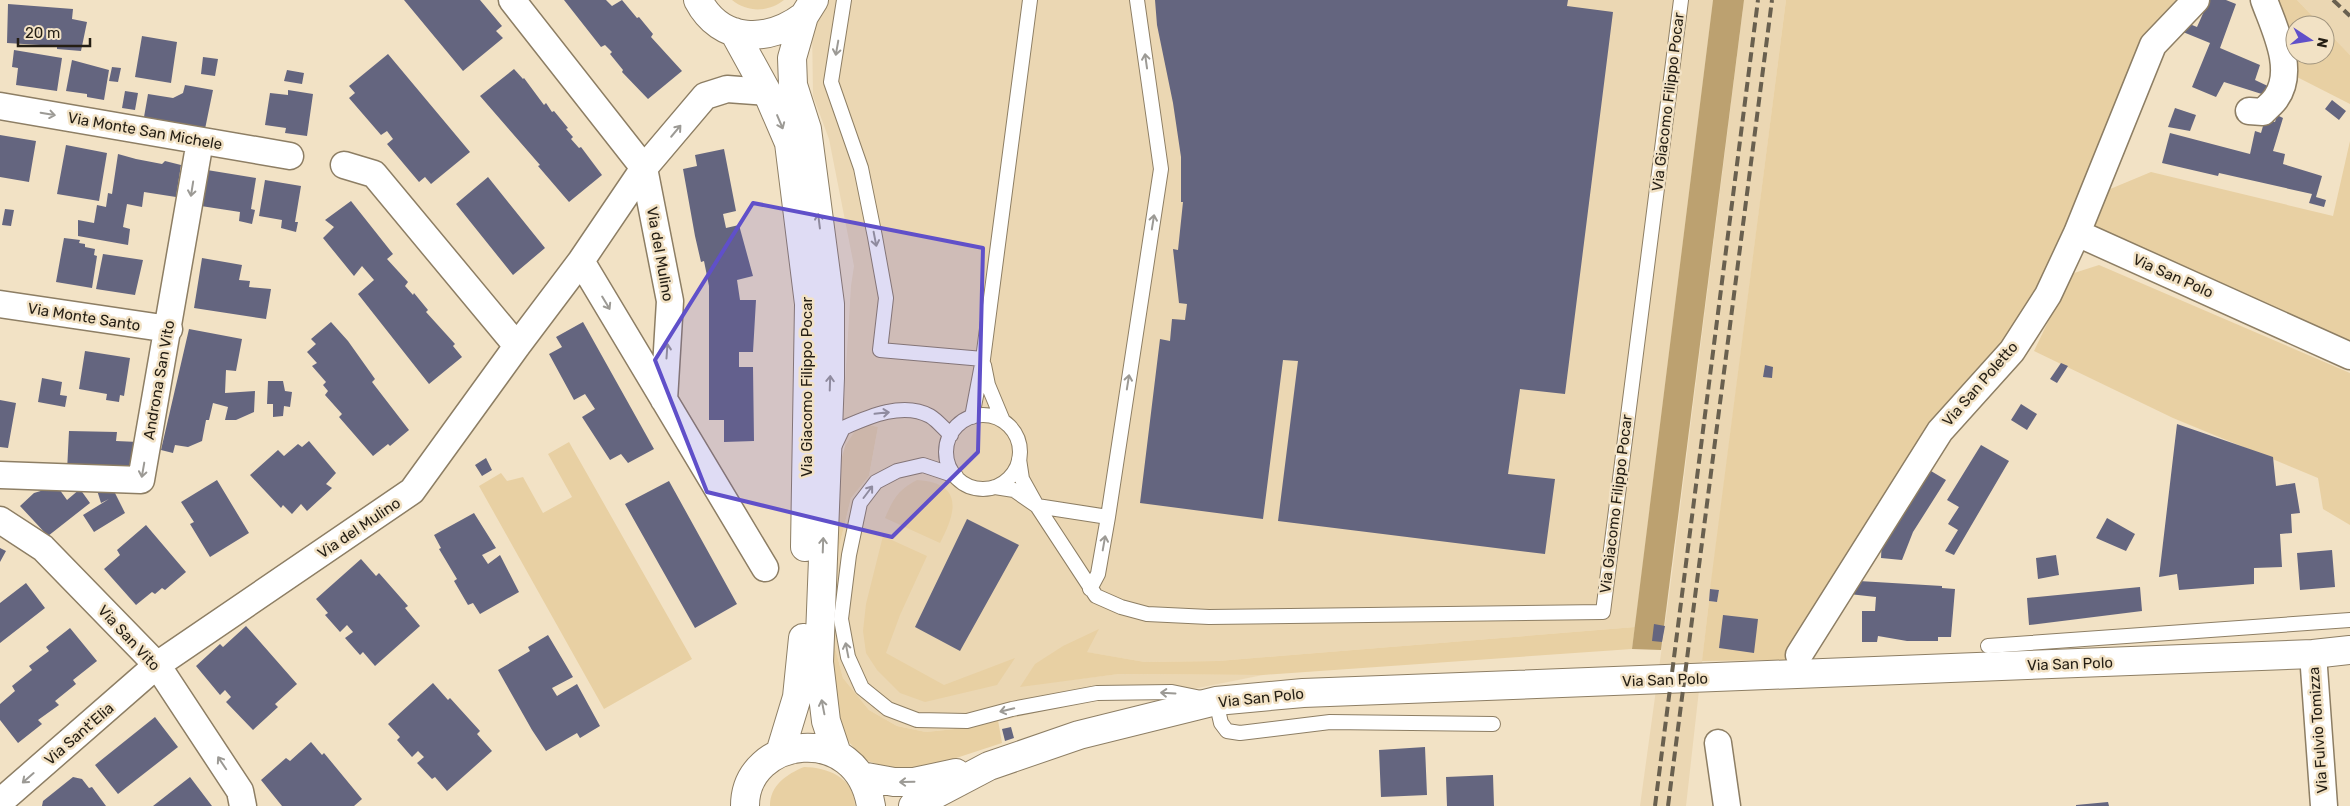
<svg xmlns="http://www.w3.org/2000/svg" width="2350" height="806" viewBox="0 0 2350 806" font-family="Rubik,sans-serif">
  <rect width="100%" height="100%" fill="#f2e2c5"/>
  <path fill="#ebd7b3" d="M825,0H1713L1635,627L1218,661L1145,662L1086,652L1098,630L1021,686L1119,674L1263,675L1143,699H1095L974,727L926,732L897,726L869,710L843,678L833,640L832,605L839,547L851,498L869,476L878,427L866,424L855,432L845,446L843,416L851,286L854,266L829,139L813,96L812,25Z
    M1744,0H1786L1709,601L1686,806H1640L1671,581Z
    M2297,0H2350V55L2325,29V25H2321Z"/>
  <path fill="#e8d0a3" d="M732,0H784C769,12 748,13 732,0Z
    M1786,0H2176L2141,44L2065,235L2007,340L1926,430L1785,660L1702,661L1709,601L1717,602L1719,590L1710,589Z
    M2276,0H2297L2321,25H2295V55H2325V29L2350,55V104L2297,77Z
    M2350,141V345L2110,240L2093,223L2103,192L2151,172L2333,216Z
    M2099,265L2350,373V525L2323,509L2318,478L2173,418L2034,351L2071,274Z
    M866,424L878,427L869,476L851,498L839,547L832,605L833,640L843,678L869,710L897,726L926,732L974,727L998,720L1002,743L944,762L898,771L865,760L840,732L828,671L835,482L845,446L857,428Z
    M569,442L692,659L604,709L479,486L501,473L507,481L523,477L543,513L572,497L548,454Z
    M917,480C963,483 957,511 940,543L885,518C893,499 899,489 917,480Z
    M883,536L927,556L900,615L886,653L944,685L1015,658L997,685L925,702L900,693L877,670L866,653L863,631L866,604Z
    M1635,627L1632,649L1263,675L1119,674L1020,687L1035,664L1063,646L1099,629L1087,652L1145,662L1218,661Z
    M804,767C827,767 855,778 855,806H770C770,785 787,774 804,767Z"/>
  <path fill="#bca170" d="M1713,0H1744L1661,650L1632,649Z"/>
  <path fill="#64657f" d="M404,0H480L502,26L496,31L503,38L463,71Z
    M564,0H606L612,6L622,0L637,18L639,17L653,34L651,37L682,71L648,99L622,72L623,70L610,54L612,52L605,45L601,47Z
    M1155,0H1568L1567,6L1613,12L1565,394L1520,389L1508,474L1555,479L1545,554L1278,521L1298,361L1283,360L1263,519L1140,503L1160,339L1170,341L1172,319L1185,320L1187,304L1179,303L1173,249L1178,250L1183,202H1181V157L1173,103L1157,25Z
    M2209,0H2226L2236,4L2220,48L2260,65L2255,80L2272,88L2268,96L2224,82L2216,97L2192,87L2210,43L2183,32L2187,23L2197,27Z
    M8,4L73,9L72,19L87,22L81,51L57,49V46L7,43Z
    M142,36L177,42L171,83L135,77Z
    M14,50L62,58L57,91L16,85L18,68L12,67Z
    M388,54L470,152L431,184L425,177L419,182L387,144L393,139L387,131L381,135L349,98L355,93L349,86Z
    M203,57L218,59L215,76L201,74Z
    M72,60L109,70L104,100L87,97V94L66,91Z
    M112,67L121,68L118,82L109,81Z
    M514,69L523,79L524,78L544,105L546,103L552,112L554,111L568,128L566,129L573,137L571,139L579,148L581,147L602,175L569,202L538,166L540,165L480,96Z
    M287,70L304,73L302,84L284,81Z
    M185,85L213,90L205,129L144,117L148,94L173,98L183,93Z
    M288,90L313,94L307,136L285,133L286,128L265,125L270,93L288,95Z
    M125,91L138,93L135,110L122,108Z
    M2332,100L2346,111L2339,120L2325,109Z
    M2175,108L2196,115L2190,131L2168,127Z
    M2277,115L2283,118L2273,151L2285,154L2283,164L2322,176L2316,197L2326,200L2324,207L2309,203L2312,194L2219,173L2218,176L2162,163L2170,133L2250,154L2255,131L2261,133L2265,119L2275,122Z
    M0,135L36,141L29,182L0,177Z
    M66,145L107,153L99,201L57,194Z
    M724,149L736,211L723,214L726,228L739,225L753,276L737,280L740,300H756L753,352H739V367H753L754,441L724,442V420H709V286L704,261L701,262L695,236L683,169L697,166L695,155Z
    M118,154L136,159L162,164L165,161L181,165L176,197L144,192L142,207L127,204L123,227L130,229L128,245L78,236V220L94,223L97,205L106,207L108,193L112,194Z
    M207,170L256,178L251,209L255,210L252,224L239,221L240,212L201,206Z
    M488,177L545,248L513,275L456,204Z
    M265,180L301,186L295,222H298L296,232L281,228L282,220L259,216Z
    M351,201L393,254L387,259L408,282L405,286L413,295L414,293L428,310L426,312L455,344L453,346L462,357L429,384L358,294L374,280L362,266L354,276L323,238L334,227L325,220Z
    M5,209L14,210L11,226L2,225Z
    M64,238L80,240L79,243L85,244V247L95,249L94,255L97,256L92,288L56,282Z
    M103,254L143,260L135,295L96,289Z
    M202,258L242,265L239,280L250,281L249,287L271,289L266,319L194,308Z
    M331,322L348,341L375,379L372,382L409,430L390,446L388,444L373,456L339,417L342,414L325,395L328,391L323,385L326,382L312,366L317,363L307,352L316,344L311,339Z
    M583,322L654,449L628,463L621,454L610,460L582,417L595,409L585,394L574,400L549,354L562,347L556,337Z
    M189,329L242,339L236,371L226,370L225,393L255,391L254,412L236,420H225L228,407L213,403L209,420H206L202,441L188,447L175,445L173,453L161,450Z
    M85,351L130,358L124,396L120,395L119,402L106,400L107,394L79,389Z
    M2061,363L2068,366L2057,383L2050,379Z
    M1765,365L1773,367L1772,378L1763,377Z
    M42,378L62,382L60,395L67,396L65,407L38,402Z
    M268,381H283L285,391L292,392L290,407L284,406L283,416L273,417V404H267Z
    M0,400L16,403L8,448L0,447Z
    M2021,404L2037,414L2027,430L2011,420Z
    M2177,424L2273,457L2276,486L2295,483L2300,513L2291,514L2292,533L2280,534L2282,567L2254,568V584L2179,590L2177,574L2159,577Z
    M69,431L117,432L116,441L138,442L130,467L67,471Z
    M309,441L336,473L326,484L332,488L307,511L301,504L292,514L283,505L281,508L250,475L278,450L284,456L298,444L302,447Z
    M1981,445L2009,461L1954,555L1945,551L1958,530L1948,524L1959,507L1947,500Z
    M486,458L492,470L482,476L475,465Z
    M1926,468L1946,480L1913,532L1902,560L1881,558L1882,537Z
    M217,480L249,533L210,557L190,524L194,522L181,502Z
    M669,481L737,604L695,628L625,504Z
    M110,483L125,513L94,532L83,515L109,499L101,503L96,487Z
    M57,486L67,500L80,489L90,503L48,536L20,506L34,493Z
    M474,513L496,548L482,555L488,564L500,555L519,592L480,614L473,603L468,605L454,581L457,579L439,549L441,548L434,535Z
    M2107,518L2135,534L2126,551L2096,538Z
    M967,519L1019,545L960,651L915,627Z
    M146,525L186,572L165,590L162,588L155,594L152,592L136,605L104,569L120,555L117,550Z
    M0,548L6,551L0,562Z
    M2332,550L2335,587L2300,590L2297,553Z
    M2056,555L2059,575L2038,579L2036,558Z
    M361,559L376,576L379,573L408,606L405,608L420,626L375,666L363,652L360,655L345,638L353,632L347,625L340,632L325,615L328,613L316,599Z
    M1859,581L1942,586V588L1955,589L1951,637H1938V641H1907L1878,636L1877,642H1862V611H1875L1876,597L1849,594Z
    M26,583L45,608L0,643V603Z
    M2140,587L2142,611L2029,625L2027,598Z
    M1710,589L1719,590L1717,602L1709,601Z
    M1723,615L1758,619L1754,653L1719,648Z
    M1654,624L1665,626L1662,642L1652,641Z
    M246,626L297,684L275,704L278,707L253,730L226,702L231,697L225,690L220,695L196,666L220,644L223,647Z
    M70,628L97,661L73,680L76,684L55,701L59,705L38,720L42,724L18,743L0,720V704L15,691L12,686L32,670L29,666L49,651L46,647Z
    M548,635L573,677L552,688L557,696L577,684L600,726L580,738L577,733L546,751L532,730L498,670L530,651L528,647Z
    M433,683L448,700L450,698L480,731L477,734L492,751L447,791L435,777L432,779L417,763L424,757L418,751L412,757L397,740L400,737L388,724Z
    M155,717L178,747L118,794L95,765Z
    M1011,727L1014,738L1005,741L1002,729Z
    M311,742L322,755L324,753L362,799L354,806H282L261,780L286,758L290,761Z
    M1425,747L1427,795L1381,797L1379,750Z
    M1493,775L1494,806H1447L1446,777Z
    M73,777L82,779L89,788L92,787L106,806H42L43,801Z
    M190,777L212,806H153Z
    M2108,802L2109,806H2076V805Z"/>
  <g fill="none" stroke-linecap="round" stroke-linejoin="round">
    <g stroke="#8d7e64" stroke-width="16">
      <path id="lane" d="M844,0L831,82L861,168L875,237L886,298L880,350L983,359
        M984,365L988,385L1003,421
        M946 452a37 37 0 1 1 74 0a37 37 0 1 1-74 0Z
        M972,417L983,359L1030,0
        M834,447L843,428C868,417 903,401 930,416C937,420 944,429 951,435
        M1019,459L1022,479L1037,506L1096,596L1121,607L1147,614L1209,617L1603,612L1681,0
        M956,476L923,465L897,471L876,482L860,503L849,555L841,619L848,657L862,688L888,709L917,720L967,721L1012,709L1097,693L1172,692L1216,701L1221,723L1227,731L1240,733L1330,722L1493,724
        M995,487L1014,490L1037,506L1108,517
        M1090,589L1098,574L1108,517L1161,169L1137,0
        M1988,646L2350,620"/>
    </g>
    <g stroke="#8d7e64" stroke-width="29">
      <path id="street" d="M512,0L644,168L670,301L664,400
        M0,106L290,156
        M2249,111L2263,112C2267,107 2273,103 2276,98C2296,70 2274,28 2264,0
        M344,165L374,174L517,346
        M2077,233L2350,356
        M581,261L765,568
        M0,304L169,329
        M0,475L141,480L200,141
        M0,520L43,548L157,665L240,791L243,806
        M2313,654L2324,806
        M1799,655L1940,431L2012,351L2048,295L2077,233L2153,45L2196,0
        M1718,743L1727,806
        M0,802L157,665L412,491L517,346L581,261L644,168L705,96L727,89L767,92"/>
    </g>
    <g stroke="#8d7e64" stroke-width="30">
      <path id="secondary" d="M698,0C721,44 768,43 804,16
        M814,0L804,16L792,58L793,85L807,129L830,304V378L819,662L826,721L837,754
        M734,32L767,92L789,143L809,304L805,547
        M780,753L797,697L803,638
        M861,776L894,782H914L956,773
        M745,806C745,736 858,721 871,806
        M913,806L989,766L1079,735L1216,701L1303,693L2313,654L2350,650"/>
    </g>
    <use href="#lane" stroke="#fff" stroke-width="14"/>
    <use href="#street" stroke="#fff" stroke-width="26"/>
    <use href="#secondary" stroke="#fff" stroke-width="28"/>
    <path stroke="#69604f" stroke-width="4" stroke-dasharray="10 5" stroke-linecap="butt" d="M2333,0L2350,16
      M1655,806L1758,0
      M1668,806L1772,0"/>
  </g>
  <defs><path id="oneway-shaft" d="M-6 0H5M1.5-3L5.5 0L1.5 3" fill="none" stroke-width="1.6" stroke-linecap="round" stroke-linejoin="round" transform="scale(1.25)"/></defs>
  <g stroke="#9c9a95">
    <use href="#oneway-shaft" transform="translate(837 48) rotate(100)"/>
    <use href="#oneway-shaft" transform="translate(1146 61) rotate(-98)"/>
    <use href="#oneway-shaft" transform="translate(48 114) rotate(10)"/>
    <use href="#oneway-shaft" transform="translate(780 122) rotate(67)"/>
    <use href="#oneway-shaft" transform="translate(676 131) rotate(-50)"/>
    <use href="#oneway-shaft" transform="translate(192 189) rotate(99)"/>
    <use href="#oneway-shaft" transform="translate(819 221) rotate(-97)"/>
    <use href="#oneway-shaft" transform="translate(1153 222) rotate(-81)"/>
    <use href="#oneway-shaft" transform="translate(875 239) rotate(79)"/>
    <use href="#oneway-shaft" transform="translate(606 303) rotate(59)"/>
    <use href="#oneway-shaft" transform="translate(667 351) rotate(-86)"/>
    <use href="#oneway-shaft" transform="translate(1128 382) rotate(-81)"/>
    <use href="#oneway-shaft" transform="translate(830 383) rotate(-88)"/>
    <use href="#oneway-shaft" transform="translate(882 413) rotate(-6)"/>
    <use href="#oneway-shaft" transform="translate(143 470) rotate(100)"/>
    <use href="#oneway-shaft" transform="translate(868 492) rotate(-53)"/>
    <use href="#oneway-shaft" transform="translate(1104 543) rotate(-80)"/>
    <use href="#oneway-shaft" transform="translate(823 545) rotate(-88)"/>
    <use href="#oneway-shaft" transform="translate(847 650) rotate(-101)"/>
    <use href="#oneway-shaft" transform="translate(1168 693) rotate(-177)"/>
    <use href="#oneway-shaft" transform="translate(823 707) rotate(-101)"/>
    <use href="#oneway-shaft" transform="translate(1007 710) rotate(166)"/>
    <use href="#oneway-shaft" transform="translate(222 763) rotate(-124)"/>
    <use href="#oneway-shaft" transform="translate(28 778) rotate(139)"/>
    <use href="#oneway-shaft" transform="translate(907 782) rotate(179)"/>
  </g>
  <path fill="#6050c9" fill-opacity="0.2" stroke="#6050c9" stroke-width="4" stroke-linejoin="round" d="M753,203L983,248L978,452L892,537L707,492L655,360Z"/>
  <g text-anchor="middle" stroke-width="5" stroke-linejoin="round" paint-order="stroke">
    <g font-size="15" fill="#241e14" stroke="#f2e2c5">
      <text transform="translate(1668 102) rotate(-83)" y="5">Via Giacomo Filippo Pocar</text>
      <text transform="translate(145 131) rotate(10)" y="5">Via Monte San Michele</text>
      <text transform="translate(660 254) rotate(80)" y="5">Via del Mulino</text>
      <text transform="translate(2173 276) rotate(24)" y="5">Via San Polo</text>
      <text transform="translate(84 317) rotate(9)" y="5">Via Monte Santo</text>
      <text transform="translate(159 380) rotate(-80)" y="5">Androna San Vito</text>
      <text transform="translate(1980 384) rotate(-49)" y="5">Via San Poletto</text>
      <text transform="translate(807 387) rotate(-90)" y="5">Via Giacomo Filippo Pocar</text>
      <text transform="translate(1616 504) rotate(-83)" y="5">Via Giacomo Filippo Pocar</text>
      <text transform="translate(359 528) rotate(-34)" y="5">Via del Mulino</text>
      <text transform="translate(129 638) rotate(47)" y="5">Via San Vito</text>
      <text transform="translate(2070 664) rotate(-2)" y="5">Via San Polo</text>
      <text transform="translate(1665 680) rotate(-2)" y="5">Via San Polo</text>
      <text transform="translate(1261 698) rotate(-6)" y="5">Via San Polo</text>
      <text transform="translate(2318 730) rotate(-94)" y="5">Via Fulvio Tomizza</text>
      <text transform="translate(79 734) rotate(-41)" y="5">Via Sant'Elia</text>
    </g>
  </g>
  <g transform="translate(2310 40) rotate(102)"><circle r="24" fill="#f2e2c5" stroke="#a0947e"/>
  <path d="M0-4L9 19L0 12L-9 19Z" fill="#6050c9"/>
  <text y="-8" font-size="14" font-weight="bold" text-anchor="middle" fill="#241e14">N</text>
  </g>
  <path d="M18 38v8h72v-8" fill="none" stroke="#241e14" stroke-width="2.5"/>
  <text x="25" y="38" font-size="15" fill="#241e14" stroke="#f2e2c5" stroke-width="4" paint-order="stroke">20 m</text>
</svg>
